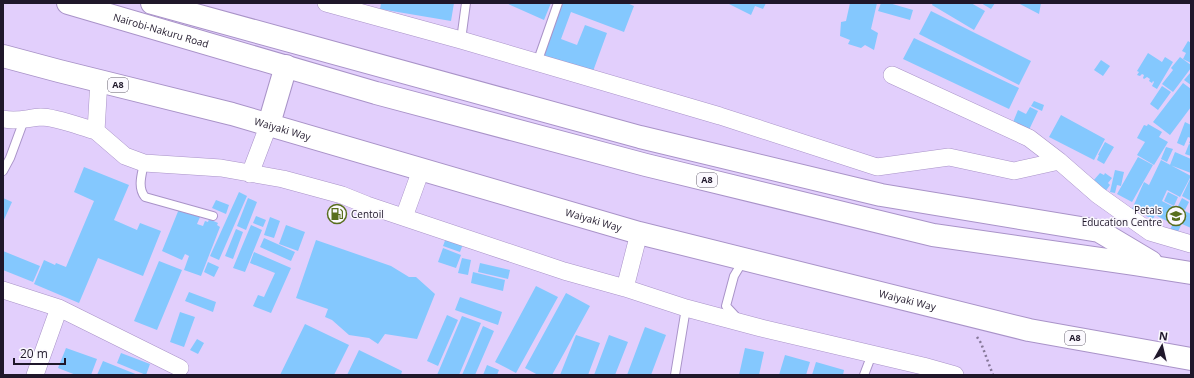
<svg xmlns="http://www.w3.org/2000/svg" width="1194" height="378" viewBox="0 0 1194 378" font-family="'Open Sans',sans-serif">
  <rect width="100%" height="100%" fill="#e2cffc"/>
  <path fill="#84c8fe" d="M381,3H454L451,21L380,9Z
    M506,3H551L544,20Z
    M563,3H627L634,6L624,32L571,12L561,39L577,45L585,25L607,33L592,74L543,55Z
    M727,3H766L763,9L755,6L751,15Z
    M850,3H877L871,29L878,33L874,50L865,45L861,48L848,44L850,40L840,36L841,22L846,21Z
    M881,3H889L913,10L910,20L878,11Z
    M933,3H971L985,11L974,30L932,5Z
    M981,3H995L991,9Z
    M1018,3H1041L1039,14Z
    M931,11L1031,61L1019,85L919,34Z
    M914,38L1019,88L1009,109L903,59Z
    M1188,41L1191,43V63L1183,59L1186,53L1182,51Z
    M1148,53L1162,62L1165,57L1173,62L1157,89L1152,86L1154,82L1153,81L1152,83L1149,81L1150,79L1147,77L1144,79L1143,78L1144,75L1142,74L1140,76L1137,75L1139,72L1137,71Z
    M1180,57L1191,65V68L1173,92L1162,84L1173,70L1171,68Z
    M1101,60L1110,66L1103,76L1094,70Z
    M1191,72V85L1184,80Z
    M1183,83L1191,89V107L1170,135L1153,122Z
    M1162,86L1171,92L1158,110L1150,104Z
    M1034,101L1044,105L1042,111L1031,106Z
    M1030,107L1038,111L1027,134L1011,127L1018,110L1026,114Z
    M1061,115L1105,139L1094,160L1049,137Z
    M1185,122L1191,125V144L1189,143L1191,138L1188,137L1184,146L1177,143Z
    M1148,124L1162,132L1159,137L1168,142L1154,165L1137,155L1145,142L1137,138L1144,125L1147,126Z
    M1105,142L1114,147L1104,164L1097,160L1099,155H1098Z
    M1189,144L1191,145V156L1185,154Z
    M1166,147L1173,149L1167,162L1161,159Z
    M1175,152L1191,159V173L1170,165Z
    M1138,157L1153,165L1132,202L1117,194Z
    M1161,160L1191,176L1180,197L1167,190L1162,201L1174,207L1167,221L1155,215L1153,219L1146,216L1148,212L1140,208L1138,212L1132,209L1144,182L1149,185Z
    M84,167L129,185L114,220L137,230L140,223L161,231L143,276L98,258L79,303L34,284L44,260L55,265L56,263L66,267L94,201L74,192Z
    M1115,170L1124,172L1121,186L1117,185L1115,193L1110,192Z
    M1100,173L1104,175L1105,173L1112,178L1108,183L1110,185L1105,192L1093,181Z
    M1191,177V201L1182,196Z
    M239,192L247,196L219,260L210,256Z
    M1168,192L1178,197L1174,206L1164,201Z
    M3,198L12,202L3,222Z
    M248,198L257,202L246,230L237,226Z
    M1182,198L1189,202L1185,210L1178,206Z
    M216,200L229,205L226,214L212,208Z
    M1175,207L1187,212L1177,234L1170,230L1174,221L1169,219Z
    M179,209L200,217L197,224L203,226L205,221L208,222L209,219L218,223L217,225L220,227L201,276L184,270L189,256L185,254L182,260L162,251Z
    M1187,212L1191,214V228L1182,224Z
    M256,216L266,220L263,227L253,223Z
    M270,217L280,221L274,238L264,235Z
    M251,225L262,230L245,272L233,268Z
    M286,225L305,232L298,251L279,244Z
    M236,229L243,232L233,259L225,256Z
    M264,238L295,252L291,261L260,247Z
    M446,238L463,244L460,252L443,246Z
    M316,240L391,266L409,277H416L435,294L417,339L385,334L378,344L369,338L349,335L332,320L325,317L328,309L296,298Z
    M443,248L461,255L456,268L438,262Z
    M3,251L40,266L33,282L3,270Z
    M254,252L291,268L271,313L253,306L258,295L264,297L275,273L250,263Z
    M462,258L471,260L468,275L458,273Z
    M159,261L182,270L157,330L134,321Z
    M208,262L219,267L214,277L204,272Z
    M480,263L510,270L508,279L478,272Z
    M473,272L505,280L503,291L471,283Z
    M536,286L558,297L516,373L495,362Z
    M189,292L216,302L213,312L185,301Z
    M566,293L590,306L552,375H538L525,368Z
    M460,297L502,312L498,325L455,310Z
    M180,312L195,317L184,347L170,342Z
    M447,315L458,320L438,366L427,361Z
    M462,316L481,323L459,375H437Z
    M305,324L349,345L334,375H280Z
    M483,326L494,331L475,375H462Z
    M645,327L666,335L651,375H627Z
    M576,335L600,343L588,375H560Z
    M609,335L628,342L615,375H594Z
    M197,339L204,343L198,354L190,350Z
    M66,348L97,359L91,375H76L58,368Z
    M745,348L764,352L759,375H739Z
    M359,350L402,371L401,375H347Z
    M121,353L150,364L146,375L117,363Z
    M785,355L810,362L806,375H779Z
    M103,361L138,375H97Z
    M816,362L844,370L843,375H812Z
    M487,365L499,370L497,375H483Z"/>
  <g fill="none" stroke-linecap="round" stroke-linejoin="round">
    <g stroke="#a993c8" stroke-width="10">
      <path id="service" d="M461,40L466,3
        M537,63L558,3
        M144,163C142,174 137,187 145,197L213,216
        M3,171L10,158L24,120
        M738,319L726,306L734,276L743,261
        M675,375L686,308
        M864,375L872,354"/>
    </g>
    <g stroke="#a993c8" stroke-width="18">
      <path id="minor" d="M326,3L461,40L720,116L877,167L949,157L1014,171L1059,161
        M892,75L1029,138L1059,161L1098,195L1150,232L1191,244
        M99,80L96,131L125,156L144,163L221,168L283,179L342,195L367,205L564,271L625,288L686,308L761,328L923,366L955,375
        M3,119C18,122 27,118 41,117C56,117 81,127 96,131
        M250,174L269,124
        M404,217L421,170
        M625,288L639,233
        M3,290L59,308L180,368
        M35,375L59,308"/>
    </g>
    <g stroke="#a993c8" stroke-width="24">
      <g id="trunk">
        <path id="s1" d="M68,3L376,93L646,165L933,235L1135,264L1191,273"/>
        <path d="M152,3L640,137L881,195L1099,231L1151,262"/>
        <path id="s2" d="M3,56L59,71L232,114L639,233L1029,330L1191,359"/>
        <path d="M269,124L286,66"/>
      </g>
    </g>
    <path stroke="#857798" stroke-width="2.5" stroke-dasharray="2 3" stroke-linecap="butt" d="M977,337L981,343L993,375"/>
    <use href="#service" stroke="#fff" stroke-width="8"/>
    <use href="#minor" stroke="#fff" stroke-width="17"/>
    <use href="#trunk" stroke="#fff" stroke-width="22"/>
  </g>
  <defs>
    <g id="fuel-ring" transform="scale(1)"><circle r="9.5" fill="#fbf9fe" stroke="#586e1e" stroke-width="1.5"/><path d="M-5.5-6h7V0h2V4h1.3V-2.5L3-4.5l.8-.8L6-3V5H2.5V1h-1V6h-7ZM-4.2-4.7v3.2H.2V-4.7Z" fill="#586e1e"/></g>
    <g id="school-ring" transform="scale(1)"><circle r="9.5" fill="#fbf9fe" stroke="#586e1e" stroke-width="1.5"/><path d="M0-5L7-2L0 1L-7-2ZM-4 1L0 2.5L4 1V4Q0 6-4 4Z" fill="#586e1e"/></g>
  </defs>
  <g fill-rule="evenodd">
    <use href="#fuel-ring" x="337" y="214"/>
    <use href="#school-ring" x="1176" y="216"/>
  </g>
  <g text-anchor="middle" stroke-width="3" stroke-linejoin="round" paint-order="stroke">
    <g fill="#fbf9fe" stroke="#615b6a" stroke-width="1">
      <rect x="108" y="78" width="20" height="14" rx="3"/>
      <rect x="697" y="173" width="20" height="14" rx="3"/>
      <rect x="1065" y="331" width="20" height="14" rx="3"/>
    </g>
    <g font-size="9" font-weight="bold" fill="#1f172a">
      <text x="118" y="88">A8</text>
      <text x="707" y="183">A8</text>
      <text x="1075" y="341">A8</text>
    </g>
    <g font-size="10" fill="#1f172a" stroke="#fbf9fe">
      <text dy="4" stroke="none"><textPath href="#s1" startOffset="97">Nairobi-Nakuru Road</textPath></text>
      <text dy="4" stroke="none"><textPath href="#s2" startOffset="289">Waiyaki Way</textPath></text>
      <text dy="4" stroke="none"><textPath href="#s2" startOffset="613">Waiyaki Way</textPath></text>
      <text dy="4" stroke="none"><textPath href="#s2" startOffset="937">Waiyaki Way</textPath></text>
    </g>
    <g font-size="10" fill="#1f172a" stroke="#fbf9fe" text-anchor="end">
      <text x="1162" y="214">Petals<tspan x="1162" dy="12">Education Centre</tspan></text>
      <text x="351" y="218" text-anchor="start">Centoil</text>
    </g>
  </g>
  <rect width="1194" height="378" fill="none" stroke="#1f172a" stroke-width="8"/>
  <g transform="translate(1162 346) rotate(8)" stroke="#fbf9fe" stroke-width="3" paint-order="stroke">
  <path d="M0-3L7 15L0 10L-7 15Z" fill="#1f172a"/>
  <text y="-6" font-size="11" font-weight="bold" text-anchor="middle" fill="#1f172a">N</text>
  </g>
  <path d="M14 358v6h51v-6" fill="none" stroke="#1f172a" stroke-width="2"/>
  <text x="20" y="358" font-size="12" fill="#1f172a" stroke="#fbf9fe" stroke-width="3" paint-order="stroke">20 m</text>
</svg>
